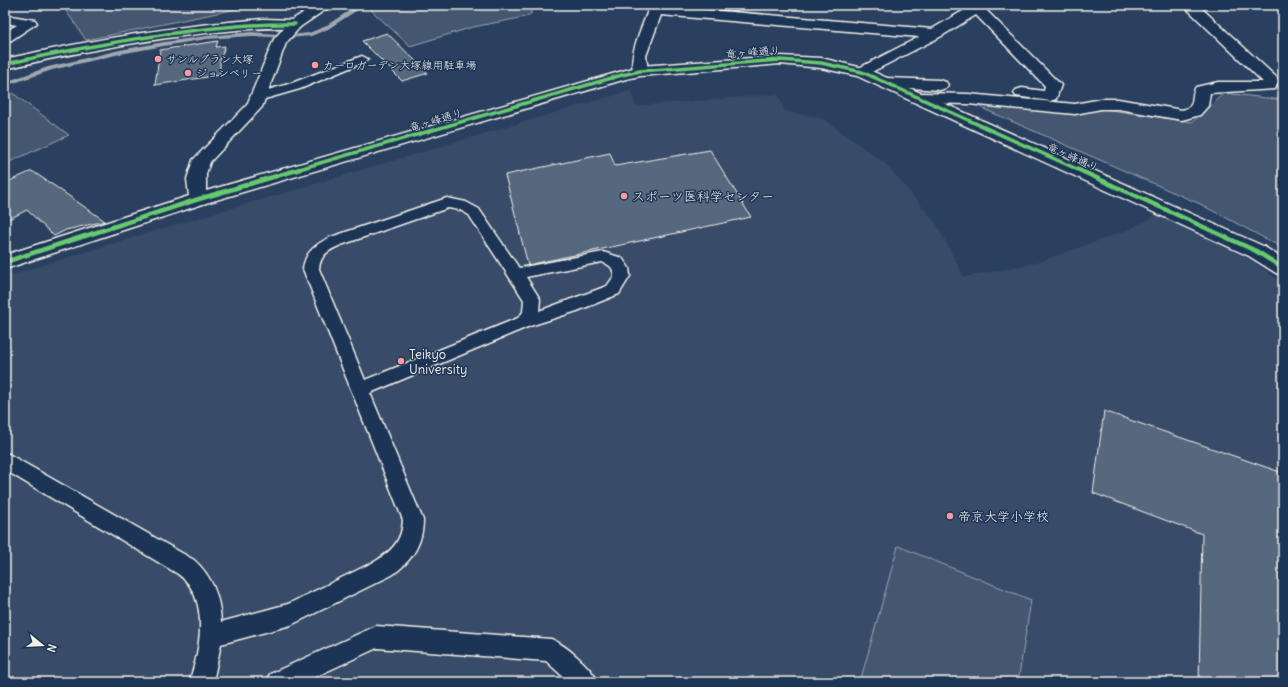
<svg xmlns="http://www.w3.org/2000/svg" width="1288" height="687" viewBox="0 0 1288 687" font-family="Delius,'Klee One',sans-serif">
  <rect width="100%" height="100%" fill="#2a4060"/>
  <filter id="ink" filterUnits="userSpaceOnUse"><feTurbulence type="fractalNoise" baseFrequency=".025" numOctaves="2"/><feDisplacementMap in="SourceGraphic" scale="8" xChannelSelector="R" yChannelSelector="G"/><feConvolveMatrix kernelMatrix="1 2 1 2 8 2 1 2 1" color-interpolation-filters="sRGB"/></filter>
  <g filter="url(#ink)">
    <path fill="#374c69" d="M632,90L635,106L778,94L785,111L824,119L886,164L936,223L964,277L1036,263L1125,231L1160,214L1251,260L1283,284V682H5V277L104,246Z"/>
    <path fill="#445771" stroke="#9ca4ac" d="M62,5H256L86,40Z
      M371,5H523L532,13L525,17L473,27L410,46L372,11Z
      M7,89L69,135L5,164V90Z
      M1224,93L1283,100V248L1200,204L977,106H999L1069,114L1103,109L1192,122Z
      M898,546L1031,600L1018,682H860Z"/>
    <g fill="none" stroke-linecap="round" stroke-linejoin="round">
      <path fill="#a1a8b0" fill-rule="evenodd" d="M358,5H365L328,29L311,36L290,38L251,36L207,39L164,46L120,54L52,70L5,86V82L48,67L120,50L164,42L207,36L251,32L290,35L309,33L324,27Z"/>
    </g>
    <path fill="#56677d" stroke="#f4f1e8" d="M387,33L428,73L402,81L362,41Z
      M218,41L216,47L225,46L220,60V75L155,85L160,50Z
      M710,150L751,217L528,265L505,175L610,153L615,166Z
      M32,171L53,185L105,221L66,230L54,236L27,210L5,221V183Z
      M1104,411L1283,473V682H1199L1202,534L1093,493Z"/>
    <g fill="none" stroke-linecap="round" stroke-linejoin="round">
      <g stroke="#f4f1e8" stroke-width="3">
        <path id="lane" d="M362,56L368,59L366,61L300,89L258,101L252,97L254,94L292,83Z
          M447,198L466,202L479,209L519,268L603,252L622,258L629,268L630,276L619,294L577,311L530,326L370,393L423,520C423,544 411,562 392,575L291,625L221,644L213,682H189C199,655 207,614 191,588C188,582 183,578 178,574L5,470V452L194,560C212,576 220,597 221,622L288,604L376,561C393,550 402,540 403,520L303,269C305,252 316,244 331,237ZM448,208L460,210L469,215L524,300L523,312L518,318L365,380L319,269C320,255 329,250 341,245ZM602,262C611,266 613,267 614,276L607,286L539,311L540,299L526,277Z
          M376,626L551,639C566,645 592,668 598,682H569L546,661L377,648L304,682H266L270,674Z"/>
      </g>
      <g stroke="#f4f1e8" stroke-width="3">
        <path id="street" d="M650,5L932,29L973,5H990L985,9L1061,85L1056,99L1050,101L1016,96L1014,93L1016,90L1022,88L1044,91L1045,86L976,15L940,37L862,77L857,75L854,72L857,69L919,37L661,15L646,56L648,71L645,74H635C625,60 645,21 650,5Z
          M1183,5H1198L1276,77L1279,80L1275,89L1210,93L1208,106L1200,115L1182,120L1118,109H1101L1075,114L968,104L918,103L912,101L910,98L912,95L918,93L968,94L1075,104L1101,99H1118L1182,110C1198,106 1189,97 1196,87L1218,82H1263Z
          M5,15L35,20L37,23L10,41L5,42V32L17,25L5,23Z
          M264,19L295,20L300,21L302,24L300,27L295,28C252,27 210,32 167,38C112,46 59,56 5,69V59C90,40 177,25 264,19Z
          M886,78L940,80L946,82L948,85L946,88L940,90L881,86L878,83L881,80Z"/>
      </g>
      <g stroke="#f4f1e8" stroke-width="3">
        <path id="secondary" d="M316,5H332L300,27L286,43L262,107L210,162L206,174V191L640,66L780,56L821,58L867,69L1263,246L1283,259V275L1276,273L1249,256L857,76L821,68L780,64L640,76L626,79L206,203L5,269V255L189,196L187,179L193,160L247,105L274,39L290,21Z"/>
      </g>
      <use href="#lane" fill="#1d3557" fill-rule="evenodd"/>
      <use href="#street" fill="#1d3557" fill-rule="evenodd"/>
      <use href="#secondary" fill="#1d3557" fill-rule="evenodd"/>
      <g stroke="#1d3557" stroke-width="5.5">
        <path id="cycleway-far1" d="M5,64C59,52 112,42 167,34C210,28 252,23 295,24
          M296,170L622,75L640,71L780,60L821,63L862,72L1079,170"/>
      </g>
      <g stroke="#1d3557" stroke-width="7">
        <path id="cycleway" d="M1077,169L1256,251L1283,268
          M5,262L199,199L300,169"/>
      </g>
      <use href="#cycleway-far1" stroke="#67ca6e" stroke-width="3.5"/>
      <use href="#cycleway" stroke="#67ca6e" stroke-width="4.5"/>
    </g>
  </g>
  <g fill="#ff9aa2" stroke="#1d3557" stroke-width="1.5">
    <circle cx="158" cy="59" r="4"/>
    <circle cx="315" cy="65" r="4"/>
    <circle cx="188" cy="73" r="4"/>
    <circle cx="624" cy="196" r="4"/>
    <circle cx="401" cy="361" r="4"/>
    <circle cx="950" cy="516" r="4"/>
  </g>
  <g text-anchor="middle" stroke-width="3" stroke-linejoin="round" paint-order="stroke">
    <g font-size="11" fill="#f4f1e8" stroke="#1d3557">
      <text transform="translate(753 52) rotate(-4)" y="4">竜ヶ峰通り</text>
      <text transform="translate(436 120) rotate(-17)" y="4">竜ヶ峰通り</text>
      <text transform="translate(1073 157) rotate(24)" y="4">竜ヶ峰通り</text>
    </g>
    <g font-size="11" fill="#f4f1e8" stroke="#1d3557" text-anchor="start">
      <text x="166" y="63">サンルグラン大塚</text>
      <text x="323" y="69">カーロガーデン大塚線用駐車場</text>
      <text x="196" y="77">ジョンベリー</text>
    </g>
    <g font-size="13" fill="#f4f1e8" stroke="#1d3557" text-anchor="start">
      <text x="632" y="201">スポーツ医科学センター</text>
      <text x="409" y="359">Teikyo<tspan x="409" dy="15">University</tspan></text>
      <text x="958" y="521">帝京大学小学校</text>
    </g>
  </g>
  <rect width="1288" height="687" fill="none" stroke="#1d3557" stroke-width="20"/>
  <rect x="10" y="10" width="1268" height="667" fill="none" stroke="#f4f1e8" stroke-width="1.5" filter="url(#ink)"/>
  <g transform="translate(42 645) rotate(108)" stroke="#1d3557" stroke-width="3" paint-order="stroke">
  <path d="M0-3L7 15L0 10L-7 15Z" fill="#f4f1e8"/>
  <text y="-6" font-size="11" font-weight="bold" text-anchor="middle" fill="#f4f1e8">N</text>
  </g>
</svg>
